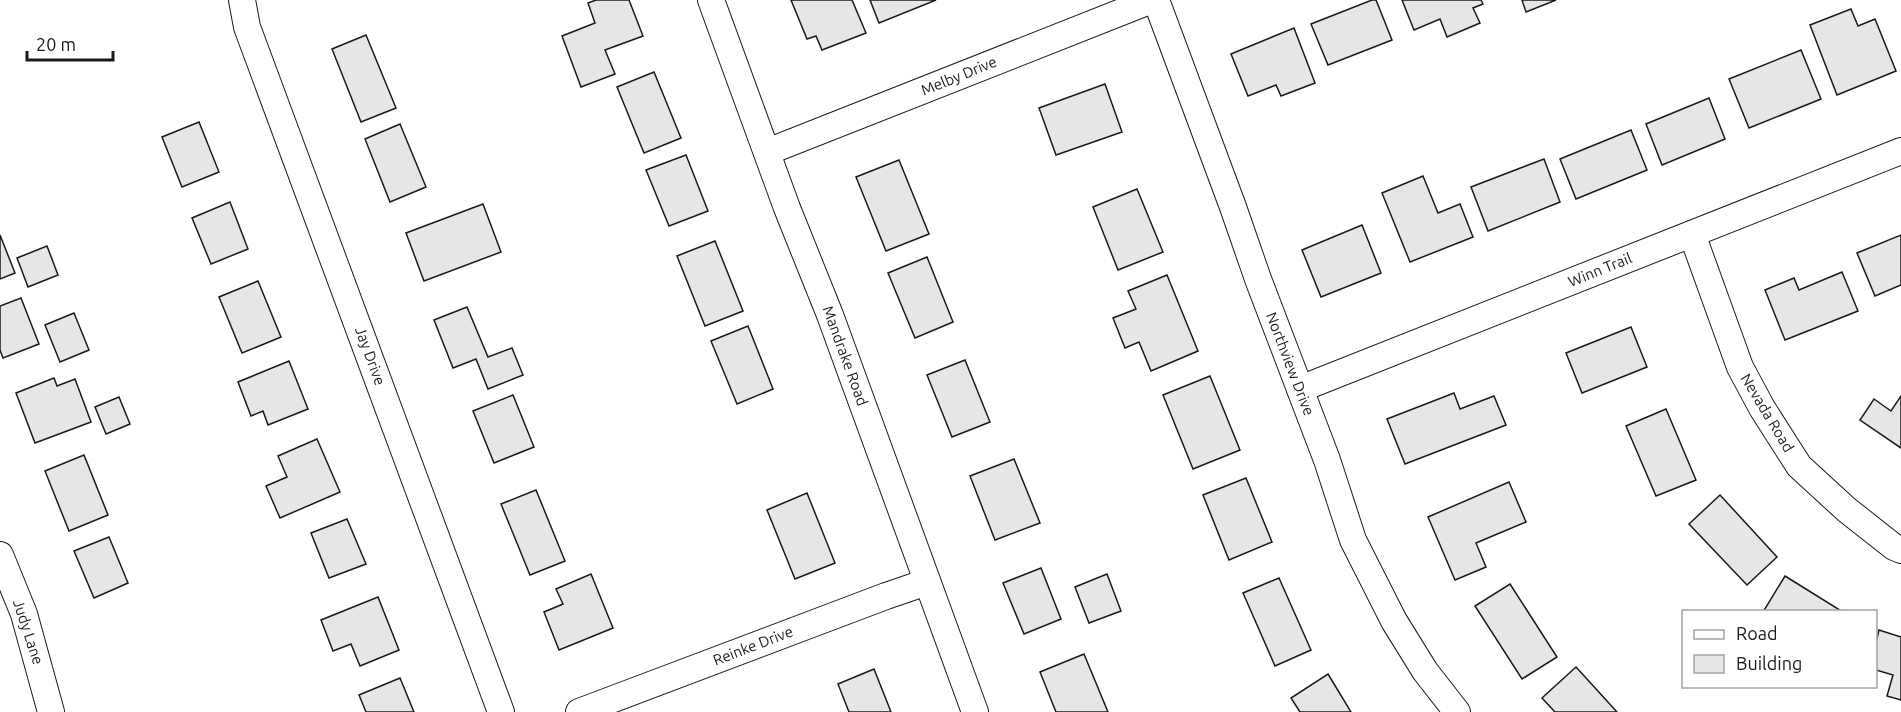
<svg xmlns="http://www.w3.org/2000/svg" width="1901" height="712" viewBox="0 0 1901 712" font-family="Ubuntu,sans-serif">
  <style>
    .building { fill: #e6e6e6; stroke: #1a1a1a; stroke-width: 1.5 }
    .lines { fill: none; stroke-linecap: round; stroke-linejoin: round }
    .minor-casing { stroke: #1a1a1a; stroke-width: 28 }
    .minor { stroke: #fff; stroke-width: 26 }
    .labels { text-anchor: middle; stroke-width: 4.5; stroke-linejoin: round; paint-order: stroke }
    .street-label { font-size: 15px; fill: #1a1a1a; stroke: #fff }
  </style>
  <rect width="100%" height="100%" fill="#fff"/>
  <g class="building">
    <polygon points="596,0 629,0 643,36 605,50 615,74 581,87 562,36 595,23 588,3"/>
    <polygon points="791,0 852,0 866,33 822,50 816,36 807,39"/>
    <polygon points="870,0 936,0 879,23"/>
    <polygon points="1372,0 1376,0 1392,40 1328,65 1311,24"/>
    <polygon points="1402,0 1481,0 1483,4 1473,8 1480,23 1447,37 1440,19 1414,30"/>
    <polygon points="1522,0 1556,0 1526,12"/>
    <polygon points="1851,9 1858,26 1875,19 1896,71 1837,95 1810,25"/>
    <polygon points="1294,28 1315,83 1281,96 1276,85 1248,96 1231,54"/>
    <polygon points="366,35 396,108 361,122 332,49"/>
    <polygon points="1801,50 1821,99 1749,128 1729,79"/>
    <polygon points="654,72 681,138 644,153 617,87"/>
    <polygon points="1105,84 1122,132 1056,155 1039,108"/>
    <polygon points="1709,98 1725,139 1662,165 1646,124"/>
    <polygon points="199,122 219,172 182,187 162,137"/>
    <polygon points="400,124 426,187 390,202 365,139"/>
    <polygon points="1631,130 1647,170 1576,199 1560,159"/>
    <polygon points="686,155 708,211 669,226 646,170"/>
    <polygon points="1544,159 1560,202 1488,231 1471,187"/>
    <polygon points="899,160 929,234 886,251 856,177"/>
    <polygon points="1423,176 1438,213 1460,204 1473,237 1410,262 1382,193"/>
    <polygon points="1137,189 1163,252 1118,270 1093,207"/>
    <polygon points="230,202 248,249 211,264 192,218"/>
    <polygon points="483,204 501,252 424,281 406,233"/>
    <polygon points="1362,225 1381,273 1321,297 1302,250"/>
    <polygon points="0,235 15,273 0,279"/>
    <polygon points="1901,235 1901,285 1875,296 1857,253"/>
    <polygon points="715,241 743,311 705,326 677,256"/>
    <polygon points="47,246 58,275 28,287 17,258"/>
    <polygon points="927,257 953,322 915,338 888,273"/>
    <polygon points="1842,272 1858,311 1785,340 1765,290 1794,278 1799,290"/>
    <polygon points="1167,275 1198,351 1151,371 1139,342 1125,348 1113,318 1136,309 1128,291"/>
    <polygon points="258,281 281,337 242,353 219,297"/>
    <polygon points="21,298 39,344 3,358 0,350 0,306"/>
    <polygon points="467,307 488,357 512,348 523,375 488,389 476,359 453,368 434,320"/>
    <polygon points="74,313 89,350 60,362 45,325"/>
    <polygon points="748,326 773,389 737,404 711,341"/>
    <polygon points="1631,327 1647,367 1582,393 1566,353"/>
    <polygon points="965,360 990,422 952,437 927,375"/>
    <polygon points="289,361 308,409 268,425 263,411 251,416 238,382"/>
    <polygon points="1210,376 1240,450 1193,469 1163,395"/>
    <polygon points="54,378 57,386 75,379 91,422 35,443 16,393"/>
    <polygon points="1454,393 1460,409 1494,396 1506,425 1405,464 1387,419"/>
    <polygon points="513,395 534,447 494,463 473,411"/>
    <polygon points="1901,396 1901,448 1860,420 1874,399 1891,411"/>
    <polygon points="119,397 130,424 106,434 95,407"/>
    <polygon points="1666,409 1696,480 1656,496 1626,426"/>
    <polygon points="317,439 340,492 280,518 266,486 287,477 278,456"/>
    <polygon points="84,455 108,515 69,531 45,471"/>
    <polygon points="1014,459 1040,523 995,540 970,476"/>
    <polygon points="1246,478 1272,542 1229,560 1203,495"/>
    <polygon points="1509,482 1526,522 1476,543 1486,567 1455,580 1428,517"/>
    <polygon points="536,490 565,561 530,575 501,504"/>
    <polygon points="807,493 835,563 795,579 767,510"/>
    <polygon points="1720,495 1777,557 1747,585 1689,524"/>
    <polygon points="347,519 366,564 329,578 311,533"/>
    <polygon points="109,537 128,583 94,598 74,551"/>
    <polygon points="1041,568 1061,619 1024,634 1003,583"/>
    <polygon points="591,574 613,628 559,650 544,612 563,604 556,589"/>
    <polygon points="1107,574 1121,611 1089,623 1075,587"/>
    <polygon points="1785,576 1843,612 1763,612"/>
    <polygon points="1279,578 1311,650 1275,666 1243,593"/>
    <polygon points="1510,584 1557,657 1522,679 1475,606"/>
    <polygon points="378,597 399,650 360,666 351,644 333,651 321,620"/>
    <polygon points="1879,630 1901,637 1901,700 1887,696 1893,675 1876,670 1876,642"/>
    <polygon points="1084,654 1108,712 1056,712 1040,672"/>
    <polygon points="1576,667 1617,712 1555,712 1542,698"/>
    <polygon points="874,669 891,712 849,712 838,684"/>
    <polygon points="1328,674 1351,712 1300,712 1291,698"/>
    <polygon points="400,678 414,712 366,712 359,695"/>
  </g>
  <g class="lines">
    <defs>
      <g id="minor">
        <polyline points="242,0 247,27 501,712"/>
        <polyline points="711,0 787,208 830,315 975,712"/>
        <polyline points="1156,0 1233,207 1258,279 1327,460 1353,540 1394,621 1425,671 1457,712"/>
        <polyline points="767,152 1152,0"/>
        <polyline points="1692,234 1740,367 1762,408 1799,466 1847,510 1894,547 1901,550"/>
        <polyline points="1300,389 1901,151"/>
        <polyline points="0,555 24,614 51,712"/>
        <polyline points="579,712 886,596 927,582"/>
      </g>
    </defs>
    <use href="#minor" class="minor-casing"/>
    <use href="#minor" class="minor"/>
  </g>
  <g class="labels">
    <g class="street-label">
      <text transform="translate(959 76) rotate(-22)" y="5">Melby Drive</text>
      <text transform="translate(1600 270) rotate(-22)" y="5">Winn Trail</text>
      <text transform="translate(370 356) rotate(70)" y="5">Jay Drive</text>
      <text transform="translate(845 356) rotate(70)" y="5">Mandrake Road</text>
      <text transform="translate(1290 364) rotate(69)" y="5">Northview Drive</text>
      <text transform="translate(1767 413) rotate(59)" y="5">Nevada Road</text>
      <text transform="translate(28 632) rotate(72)" y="5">Judy Lane</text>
      <text transform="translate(753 646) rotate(-21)" y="5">Reinke Drive</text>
    </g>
  </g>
  <rect x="1682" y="610" width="195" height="78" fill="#ffffff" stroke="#a3a3a3" stroke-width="1.5"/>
  <rect x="1694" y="630" width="30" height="9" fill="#ffffff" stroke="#a3a3a3" stroke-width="1.5"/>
  <text x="1736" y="640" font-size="18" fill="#1a1a1a">Road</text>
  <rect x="1694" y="655" width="30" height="18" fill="#e6e6e6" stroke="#a3a3a3" stroke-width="1.5"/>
  <text x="1736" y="670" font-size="18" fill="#1a1a1a">Building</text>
  <path d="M27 51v9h86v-9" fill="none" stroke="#1a1a1a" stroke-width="3"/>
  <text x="36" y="51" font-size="18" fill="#1a1a1a" stroke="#ffffff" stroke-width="4.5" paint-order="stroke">20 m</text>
</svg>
